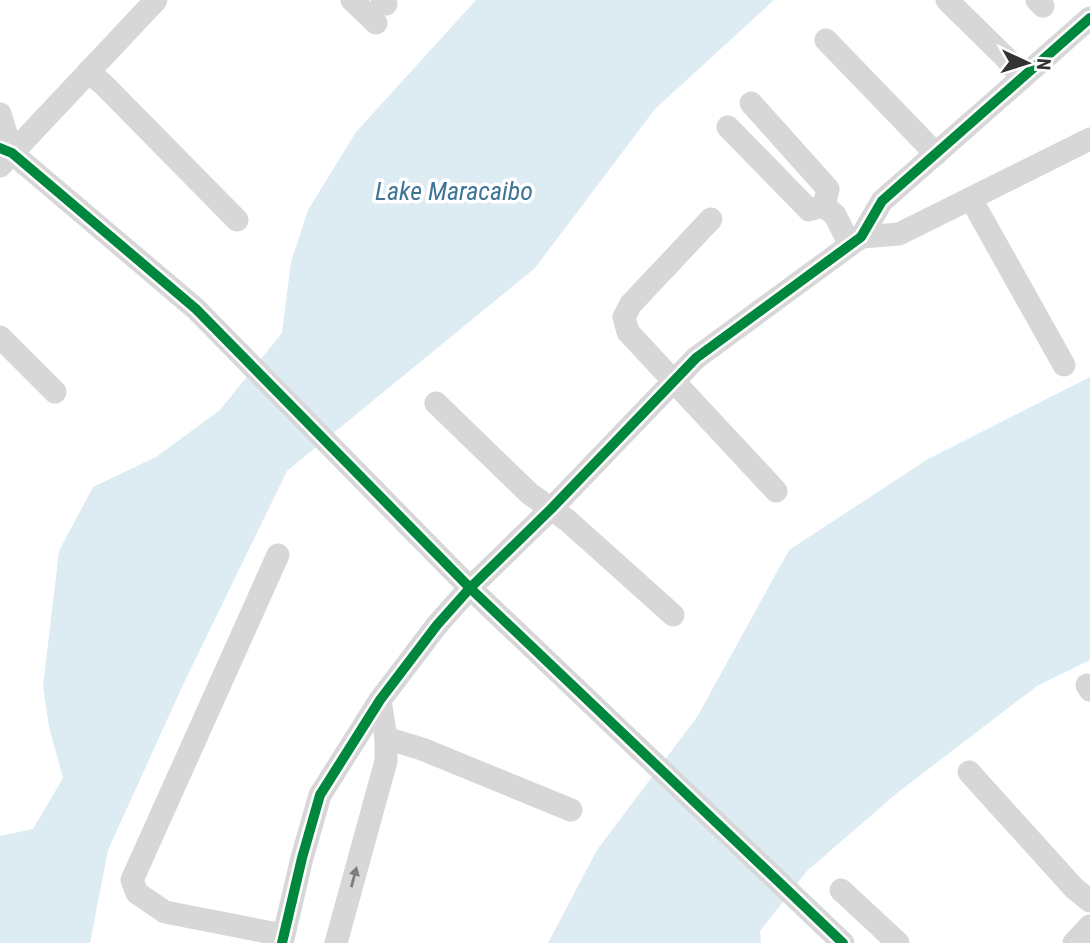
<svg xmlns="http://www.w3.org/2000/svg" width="1090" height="943" viewBox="0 0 1090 943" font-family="'Roboto Condensed',sans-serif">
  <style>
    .water { fill: #ddebf3 }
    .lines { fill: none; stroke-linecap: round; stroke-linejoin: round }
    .street { stroke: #d7d7d7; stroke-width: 23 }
    .cycleway-casing { stroke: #fff; stroke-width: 15 }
    .cycleway { stroke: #00873e; stroke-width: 10 }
    .oneway { fill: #7d7d7d }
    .labels { text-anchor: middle; stroke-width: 7; stroke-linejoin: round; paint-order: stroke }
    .water-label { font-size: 26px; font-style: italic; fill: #3f7597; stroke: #fff }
  </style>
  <rect width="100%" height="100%" fill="#fff"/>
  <g class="water">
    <polygon points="476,0 774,0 655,109 535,268 287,471 182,687 108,850 90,943 0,943 0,836 33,829 63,778 49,727 43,686 59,551 93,487 156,457 220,410 282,333 291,262 308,210 356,132"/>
    <polygon points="1090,377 1090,660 1037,686 897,793 807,871 760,931 761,943 548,943 597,850 697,717 789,550 928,459"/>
  </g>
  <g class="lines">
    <g class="street">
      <polyline points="352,0 376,23"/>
      <polyline points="382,0 386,4"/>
      <polyline points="947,0 1006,58 1022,78"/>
      <polyline points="1037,0 1043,6"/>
      <polyline points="826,40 936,154"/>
      <polyline points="88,72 103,84 237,220"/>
      <polyline points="0,114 12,153"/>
      <polyline points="728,127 809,210 824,206 828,189 751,103"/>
      <polyline points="0,148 12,153 196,309 470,588 843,943"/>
      <polyline points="0,166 156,0"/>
      <polyline points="971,199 1064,365"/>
      <polyline points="824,206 835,215 850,245"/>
      <polyline points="711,219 631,304 624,317 628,332 776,491"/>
      <polyline points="861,237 899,234 1090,139"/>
      <polyline points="0,337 55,392"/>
      <polyline points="436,403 530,494 567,520 673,615"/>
      <polyline points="278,555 132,880 137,893 165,912 283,935"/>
      <polyline points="1087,685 1090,690"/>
      <polyline points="386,738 422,749 571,810"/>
      <polyline points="969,772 1074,888 1090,901"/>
      <polyline points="841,890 898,943"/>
      <polyline points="282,943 302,858 320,795 380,700 437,625 470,588 551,509 696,358 861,237 882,201 1090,18"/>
      <polyline points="336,943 386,761 386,738 380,700"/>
      <polyline points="1074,943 1090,926"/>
    </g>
    <defs>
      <g id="cycleway">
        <polyline points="0,148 12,153 196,309 470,588 843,943"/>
        <polyline points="282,943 302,858 320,795 380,700 437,625 470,588 551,509 696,358 861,237 882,201 1090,18"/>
      </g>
    </defs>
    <use href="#cycleway" class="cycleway-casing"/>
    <use href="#cycleway" class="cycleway"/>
  </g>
  <defs><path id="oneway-solid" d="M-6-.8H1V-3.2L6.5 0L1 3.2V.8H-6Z" transform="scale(1.75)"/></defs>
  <use class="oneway" href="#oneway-solid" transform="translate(354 877) rotate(-75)"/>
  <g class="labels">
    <g class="water-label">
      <text x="454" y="200">Lake Maracaibo</text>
    </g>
  </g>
  <g transform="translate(1027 63) rotate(94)" stroke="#ffffff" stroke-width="5" paint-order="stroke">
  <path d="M0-5L12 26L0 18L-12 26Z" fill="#333333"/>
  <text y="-10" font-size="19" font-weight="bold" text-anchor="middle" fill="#333333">N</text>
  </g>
</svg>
